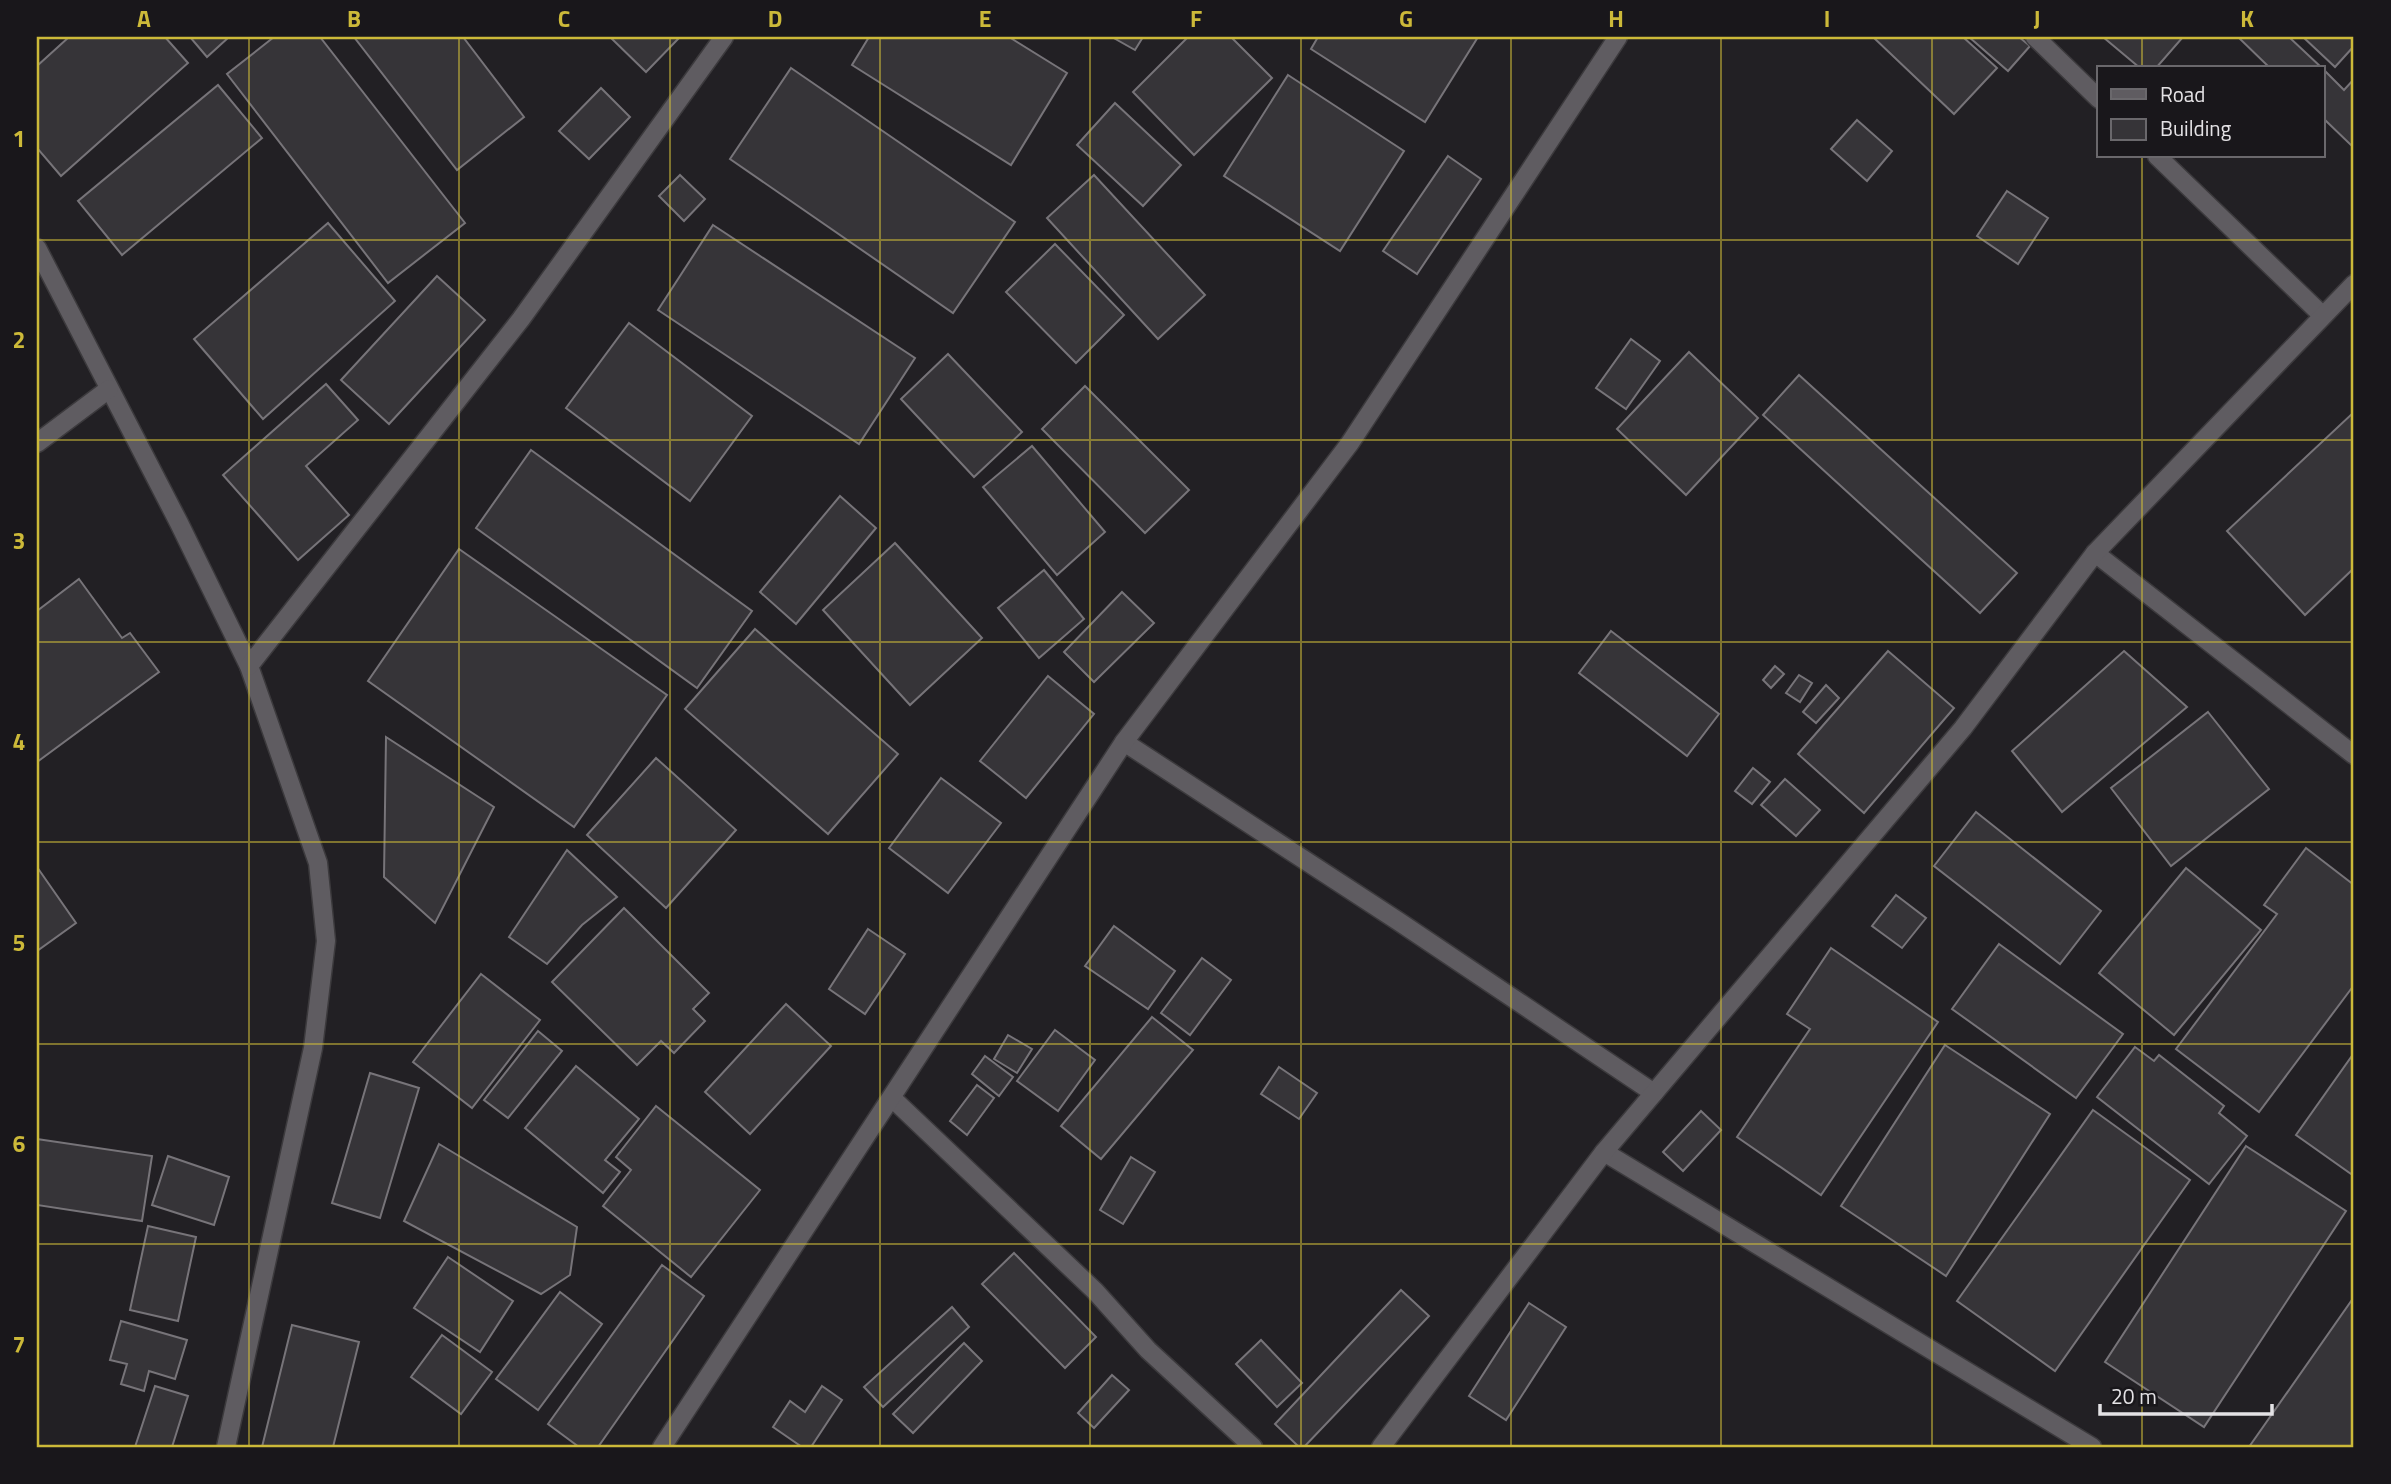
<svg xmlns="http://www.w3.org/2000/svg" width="2391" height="1484" viewBox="0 0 2391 1484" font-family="'Titillium Web',sans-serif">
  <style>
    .building { fill: #363438; stroke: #777479; stroke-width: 2 }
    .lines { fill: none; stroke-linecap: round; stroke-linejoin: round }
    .street-casing { stroke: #3c3a3d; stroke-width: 21 }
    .street { stroke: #5f5c61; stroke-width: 18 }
    .grid { fill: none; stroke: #ccb939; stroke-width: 2; stroke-opacity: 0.55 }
    .neatline { fill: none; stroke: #ccb939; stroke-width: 2.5 }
    .grid-label { font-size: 23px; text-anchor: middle; font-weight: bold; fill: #ccb939 }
  </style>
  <rect width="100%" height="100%" fill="#222024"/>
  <g class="building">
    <polygon points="69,37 165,37 188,63 61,176 37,148 37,66"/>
    <polygon points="190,37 229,37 207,57"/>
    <polygon points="274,37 320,37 465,223 388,283 227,74"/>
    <polygon points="354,37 463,37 524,117 457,170"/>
    <polygon points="610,37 680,37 646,72"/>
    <polygon points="869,37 1009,37 1067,73 1011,165 852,65"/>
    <polygon points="1112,37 1143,37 1135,50"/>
    <polygon points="1188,37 1231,37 1272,78 1194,155 1133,92"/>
    <polygon points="1318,37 1478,37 1425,122 1311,49"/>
    <polygon points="1873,37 1963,37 1997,68 1954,114"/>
    <polygon points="1969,37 2019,37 2030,46 2008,71"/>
    <polygon points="2103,37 2183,37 2156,68 2140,68"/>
    <polygon points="2238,37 2289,37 2322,68 2270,68"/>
    <polygon points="2303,37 2352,37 2354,39 2354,46 2335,67"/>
    <polygon points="791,68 1015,222 953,313 730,159"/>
    <polygon points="2323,69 2344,90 2354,79 2354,148 2323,118"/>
    <polygon points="1288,75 1404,151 1340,251 1224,176"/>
    <polygon points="218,85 262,138 122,255 78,201"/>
    <polygon points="601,88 630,117 589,159 559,131"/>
    <polygon points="1115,103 1181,165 1143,206 1077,145"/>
    <polygon points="1857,120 1892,151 1867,181 1831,149"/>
    <polygon points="1448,156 1481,179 1417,274 1383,251"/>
    <polygon points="680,175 705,199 684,221 659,196"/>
    <polygon points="1094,175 1205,295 1158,339 1047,218"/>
    <polygon points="2007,191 2048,218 2018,264 1977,236"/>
    <polygon points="328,223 395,301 263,419 194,339"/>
    <polygon points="713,225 915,358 859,444 658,310"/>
    <polygon points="1055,244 1124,315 1076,363 1006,292"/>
    <polygon points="437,276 485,320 389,424 341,380"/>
    <polygon points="629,323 752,416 690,501 566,408"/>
    <polygon points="1631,339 1660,361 1626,409 1596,388"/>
    <polygon points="1689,352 1758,418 1686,495 1617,429"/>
    <polygon points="948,354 1022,432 974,477 901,399"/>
    <polygon points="1799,375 2017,573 1980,613 1763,415"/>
    <polygon points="326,384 358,420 306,466 349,515 298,560 223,475"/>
    <polygon points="1085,386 1189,490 1145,533 1042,429"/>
    <polygon points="2354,412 2354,568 2305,615 2227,531"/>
    <polygon points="1032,446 1105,532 1057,575 983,487"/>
    <polygon points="531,450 752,611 697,688 476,528"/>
    <polygon points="840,496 876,528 796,624 760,592"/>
    <polygon points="895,543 982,638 910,705 823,610"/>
    <polygon points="459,549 667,695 574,827 368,681"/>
    <polygon points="1044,570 1084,619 1039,658 998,608"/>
    <polygon points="79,579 122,638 130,633 159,672 37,762 37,611"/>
    <polygon points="1122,592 1154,623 1094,682 1064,652"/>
    <polygon points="755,629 898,754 828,834 685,709"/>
    <polygon points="1611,631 1719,714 1687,756 1579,673"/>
    <polygon points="1888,651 1954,708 1864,813 1798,754"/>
    <polygon points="2124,651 2187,707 2062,812 2012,751"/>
    <polygon points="1775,666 1784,674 1771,688 1763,680"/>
    <polygon points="1799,675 1812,683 1800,702 1786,693"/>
    <polygon points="1048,676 1094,714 1026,798 980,761"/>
    <polygon points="1826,685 1839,698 1816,723 1803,712"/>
    <polygon points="2208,712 2269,789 2171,866 2111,788"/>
    <polygon points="386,737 494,807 435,923 384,877"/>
    <polygon points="656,758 736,830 666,908 587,835"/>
    <polygon points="1753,768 1770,782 1752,804 1735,791"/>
    <polygon points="941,778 1001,823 948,893 889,848"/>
    <polygon points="1785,779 1820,810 1796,836 1761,805"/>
    <polygon points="1976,812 2101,911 2060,964 1934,866"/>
    <polygon points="2306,848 2354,885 2354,985 2259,1112 2176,1049 2277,914 2264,905"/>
    <polygon points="567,850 617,897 582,925 547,964 509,937"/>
    <polygon points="37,867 76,923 37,951"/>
    <polygon points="2186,868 2261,930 2174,1035 2099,973"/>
    <polygon points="1896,895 1926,918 1902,948 1872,926"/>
    <polygon points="624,908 709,993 693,1009 705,1021 674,1053 661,1041 637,1065 552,982"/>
    <polygon points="1114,926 1175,971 1148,1009 1085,966"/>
    <polygon points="868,929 905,954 865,1014 829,989"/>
    <polygon points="1999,944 2123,1034 2076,1098 1952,1009"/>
    <polygon points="1831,948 1938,1022 1821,1195 1737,1137 1810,1029 1787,1014"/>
    <polygon points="1202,958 1231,980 1190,1035 1161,1013"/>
    <polygon points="481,974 540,1020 472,1108 413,1062"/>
    <polygon points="786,1004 831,1046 750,1134 705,1092"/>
    <polygon points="1152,1017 1193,1050 1101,1159 1061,1126"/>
    <polygon points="1055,1030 1095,1060 1058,1111 1017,1081"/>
    <polygon points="538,1031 562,1051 508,1118 484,1100"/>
    <polygon points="1008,1035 1032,1049 1017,1073 994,1059"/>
    <polygon points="1945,1045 2050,1114 1946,1276 1841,1206"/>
    <polygon points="2135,1047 2154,1061 2159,1055 2224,1106 2219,1113 2247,1136 2209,1184 2097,1097"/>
    <polygon points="2354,1053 2354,1176 2296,1135"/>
    <polygon points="985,1056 1013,1077 999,1096 972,1074"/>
    <polygon points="576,1066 639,1119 605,1160 620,1172 603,1193 525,1128"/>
    <polygon points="1279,1067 1317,1093 1299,1119 1261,1094"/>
    <polygon points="370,1073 419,1088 380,1218 332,1203"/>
    <polygon points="977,1085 994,1098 967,1135 950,1121"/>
    <polygon points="656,1106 760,1190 691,1277 603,1206 631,1170 616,1157"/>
    <polygon points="2093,1110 2190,1180 2055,1371 1957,1301"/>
    <polygon points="1701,1111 1721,1130 1683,1171 1663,1152"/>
    <polygon points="37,1139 152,1156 142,1221 37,1205"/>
    <polygon points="439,1144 577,1227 570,1275 541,1294 404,1221"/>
    <polygon points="2246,1146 2346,1211 2204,1427 2105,1362"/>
    <polygon points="168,1156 229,1177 214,1225 152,1205"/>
    <polygon points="1131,1157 1155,1172 1123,1224 1100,1210"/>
    <polygon points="148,1226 196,1237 178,1321 130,1310"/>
    <polygon points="1014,1253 1096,1337 1065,1368 982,1284"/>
    <polygon points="448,1257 513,1301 480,1352 414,1308"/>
    <polygon points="662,1265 704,1296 598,1447 579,1447 548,1424"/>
    <polygon points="1401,1290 1429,1316 1304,1447 1299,1447 1275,1424"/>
    <polygon points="560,1292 602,1324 538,1410 496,1379"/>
    <polygon points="2354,1297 2354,1447 2249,1447"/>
    <polygon points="1529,1303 1566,1327 1506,1420 1469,1396"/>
    <polygon points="952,1307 969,1327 883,1407 864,1387"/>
    <polygon points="121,1321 187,1340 175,1379 149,1371 144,1391 121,1384 127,1364 110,1360"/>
    <polygon points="292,1325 359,1342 333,1447 262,1447"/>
    <polygon points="442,1335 492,1372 461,1414 411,1377"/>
    <polygon points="1261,1340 1302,1383 1277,1407 1236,1364"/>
    <polygon points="964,1343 982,1361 913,1433 893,1414"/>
    <polygon points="1112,1375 1129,1390 1094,1428 1078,1413"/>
    <polygon points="155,1386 188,1396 172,1447 135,1447"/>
    <polygon points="822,1386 842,1400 811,1447 802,1447 773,1427 790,1401 805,1412"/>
  </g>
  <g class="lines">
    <defs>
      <g id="street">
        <polyline points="2035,37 2099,99"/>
        <polyline points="2157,156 2322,315"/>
        <polyline points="37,248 179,523 249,666 318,863 326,941 313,1048 226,1447"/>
        <polyline points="37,443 109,389"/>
        <polyline points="2095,553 2354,755"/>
        <polyline points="249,666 521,319 724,37"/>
        <polyline points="1124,742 1398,921 1654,1093"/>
        <polyline points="892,1098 1095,1291 1148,1350 1253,1447"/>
        <polyline points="1604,1152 2092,1447"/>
        <polyline points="662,1447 1124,742 1350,443 1618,37"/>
        <polyline points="1381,1447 1604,1152 1963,728 2095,553 2354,284"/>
      </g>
    </defs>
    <use href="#street" class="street-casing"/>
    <use href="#street" class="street"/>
  </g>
  <path class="grid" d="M249 37V1447M459 37V1447M670 37V1447M880 37V1447M1090 37V1447M1301 37V1447M1511 37V1447M1721 37V1447M1932 37V1447M2142 37V68M2142 156V1447M37 240H2354M37 440H2354M37 642H2354M37 842H2354M37 1044H2354M37 1244H2354"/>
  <rect width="2391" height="1484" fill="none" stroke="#19171b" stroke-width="77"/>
  <rect x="2097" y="66" width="228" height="91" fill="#19171b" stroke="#6a686c" stroke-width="2"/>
  <rect x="2111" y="89" width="35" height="10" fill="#5f5c61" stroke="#6a686c" stroke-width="2"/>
  <text x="2160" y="102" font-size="21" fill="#e4e2e5">Road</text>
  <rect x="2111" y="119" width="35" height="21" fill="#363438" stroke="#6a686c" stroke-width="2"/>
  <text x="2160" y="136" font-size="21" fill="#e4e2e5">Building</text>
  <path d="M2100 1404v10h172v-10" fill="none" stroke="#e4e2e5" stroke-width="3.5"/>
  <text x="2111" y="1404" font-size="21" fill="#e4e2e5" stroke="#19171b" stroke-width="5" paint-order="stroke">20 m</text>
  <rect x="38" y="38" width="2314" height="1408" class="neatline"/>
  <g class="grid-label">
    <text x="144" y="27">A</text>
    <text x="354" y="27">B</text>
    <text x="564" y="27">C</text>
    <text x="775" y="27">D</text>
    <text x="985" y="27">E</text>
    <text x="1196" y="27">F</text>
    <text x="1406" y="27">G</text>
    <text x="1616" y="27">H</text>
    <text x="1827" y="27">I</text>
    <text x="2037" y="27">J</text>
    <text x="2247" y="27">K</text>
    <text x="19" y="147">1</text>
    <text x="19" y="348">2</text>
    <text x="19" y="549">3</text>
    <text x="19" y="750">4</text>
    <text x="19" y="951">5</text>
    <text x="19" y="1152">6</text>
    <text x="19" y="1353">7</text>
  </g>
</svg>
